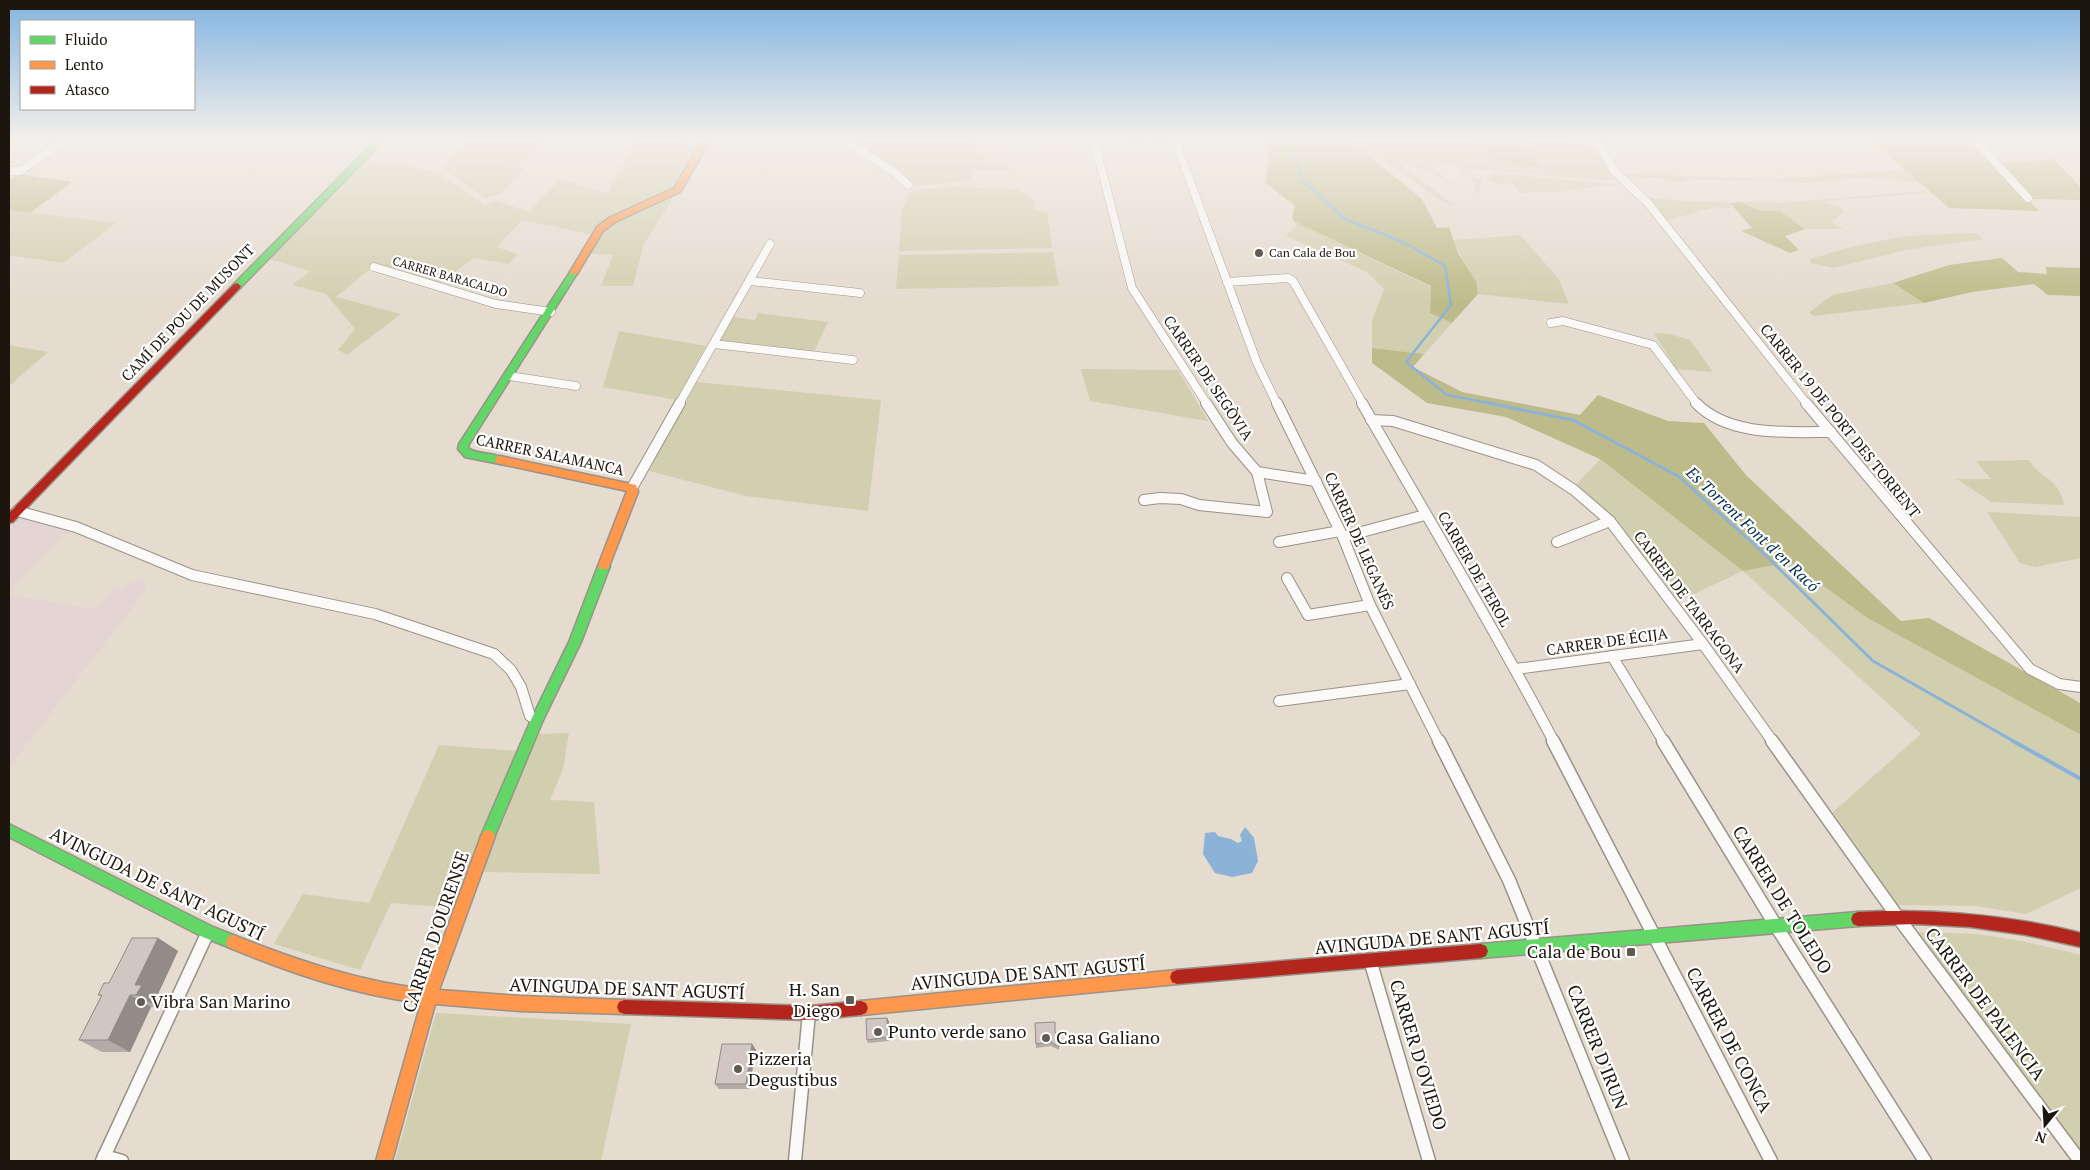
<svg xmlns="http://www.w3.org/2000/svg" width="2090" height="1170" viewBox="0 0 2090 1170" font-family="'PT Serif',serif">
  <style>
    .commercial { fill: #e5d4d4 }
    .green { fill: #d2cfb0 }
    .forest { fill: #bebb8a }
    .water { fill: #8cb3d7 }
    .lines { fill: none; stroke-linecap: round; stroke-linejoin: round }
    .stream-far2 { stroke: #8cb3d7; stroke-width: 2.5 }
    .stream-far1 { stroke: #8cb3d7; stroke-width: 3 }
    .stream { stroke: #8cb3d7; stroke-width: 4 }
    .street-far2-casing { stroke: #999289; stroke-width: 9 }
    .street-far1-casing { stroke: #999289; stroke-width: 12 }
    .street-casing { stroke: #999289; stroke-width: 15 }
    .fast-casing { stroke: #999289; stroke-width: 3 }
    .slow-casing { stroke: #999289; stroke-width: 3 }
    .jam-casing { stroke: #999289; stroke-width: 3 }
    .street-far2 { stroke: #fbfaf8; stroke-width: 8 }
    .street-far1 { stroke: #fbfaf8; stroke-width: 10 }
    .street { stroke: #fbfaf8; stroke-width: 12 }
    .fast { fill: #63d668; fill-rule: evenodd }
    .slow { fill: #ff974d; fill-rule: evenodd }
    .jam { fill: #b3261e; fill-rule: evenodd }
    .wall { fill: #b4aaa6 }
    .shaded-wall { fill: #928b87 }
    .building { fill: #d1c6c1; stroke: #928b87 }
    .poi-dot { fill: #635b52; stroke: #fff; stroke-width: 2 }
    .labels { text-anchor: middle; stroke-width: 4.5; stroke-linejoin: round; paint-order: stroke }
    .far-poi-label { font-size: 12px; fill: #1d160e; stroke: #fff; text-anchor: start }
    .far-street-label { font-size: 12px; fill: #1d160e; stroke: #fff }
    .street-label { font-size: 15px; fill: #1d160e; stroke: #fff }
    .water-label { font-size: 16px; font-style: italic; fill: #002d50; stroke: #fff }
    .near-street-label { font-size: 18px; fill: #1d160e; stroke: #fff }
    .near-poi-label { font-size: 18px; fill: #1d160e; stroke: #fff; text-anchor: start }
  </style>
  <rect width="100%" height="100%" fill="#e5dbcf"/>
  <g class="commercial">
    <polygon points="17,517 68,531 9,589 9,525"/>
    <polygon points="143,577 146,590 9,767 9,595 95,609 113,589 122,589"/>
  </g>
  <g class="green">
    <polygon points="467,138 549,138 518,166 525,169 500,194 485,198 443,169"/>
    <polygon points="636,138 666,138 700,145 671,188 601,222 590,234 522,220 497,247 518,254 509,264 474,258 438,285 374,266 336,297 401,314 347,355 338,350 355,329 326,294 292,285 310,271 268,259 368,159 415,167 441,174 485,205 496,201 529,212 560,179 608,194"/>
    <polygon points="844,138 965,138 981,147 979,153 992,165 1005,165 1010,170 975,170 970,180 919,186 910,184"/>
    <polygon points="1359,138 1471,138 1494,160 1541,168 1528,138 1547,138 1594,147 1615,179 1607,180 1563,177 1471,169 1473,177 1483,178 1478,196 1472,179 1453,164 1431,166 1452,184 1435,176 1430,170 1414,168 1406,164 1402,165 1456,207 1437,198 1377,155 1370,157 1357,147"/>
    <polygon points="1905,170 1919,182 1860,178 1807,183 1689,179 1681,183 1657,178 1626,177 1622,174 1776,179"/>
    <polygon points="1494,173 1620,185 1599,186 1564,191 1519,193 1512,183 1500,184 1488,180"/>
    <polygon points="949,187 1018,189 1034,201 1035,210 1047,212 1052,248 899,251 902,210 910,193 924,189"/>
    <polygon points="1925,191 1926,193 1821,201 1842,208 1844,212 1831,222 1843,229 1805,229 1780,211 1762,211 1739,202 1780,203"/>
    <path d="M1643 196C1670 202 1701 201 1730 203L1731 208 1714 207 1665 221Z"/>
    <polygon points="673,197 644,244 633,286 601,286 613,255 588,253 605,228 636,211"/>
    <polygon points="9,210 116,223 63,263 9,255"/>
    <polygon points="1295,222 1431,287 1430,313 1452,323 1424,354 1372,348 1372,321 1384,289 1367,272 1286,236 1296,226"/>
    <polygon points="1976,233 1983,239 1906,250 1834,268 1810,263 1810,259 1851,247 1904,236"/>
    <path d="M1520 235 1559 279 1569 304 1478 294C1475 274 1460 259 1454 240Z"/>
    <polygon points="1053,252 1059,286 896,289 899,255"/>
    <polygon points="1893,283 1924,303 1814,316 1809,313 1832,295"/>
    <polygon points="758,313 828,322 813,354 719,342 733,317 755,320"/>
    <polygon points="619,331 706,346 677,400 603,387"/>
    <polygon points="1654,333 1669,334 1690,340 1713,372 1676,369"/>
    <polygon points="9,345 48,352 9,386"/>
    <polygon points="1081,369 1178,370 1208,421 1090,401"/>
    <polygon points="696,382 881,400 868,511 746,496 649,471"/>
    <polygon points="1600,459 1743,571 1790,562 1869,619 2081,735 2081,888 2026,914 1977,906 1898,905 1833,812 1921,734 1743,571 1679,601 1614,519 1576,485"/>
    <path d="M2029 460C2041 481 2058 475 2064 505L1991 502 1957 479H1991L1976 461Z"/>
    <polygon points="1987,512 2081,517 2081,558 2035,567 2020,563"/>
    <polygon points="569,733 563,769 550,800 594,802 600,874 484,872 495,833 538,734"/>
    <polygon points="439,745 517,751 456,908 391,903 360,970 274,944 303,894 369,903"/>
    <polygon points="1918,932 1977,934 2027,942 2081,955 2081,1151"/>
    <polygon points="436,1013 631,1024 601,1161 395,1161"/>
  </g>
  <g class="forest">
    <polygon points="1270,138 1359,138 1358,147 1422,199 1437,228 1449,227 1458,253 1476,281 1478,294 1452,323 1430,313 1431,286 1295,222 1292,218 1295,206 1266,183"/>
    <polygon points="1471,138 1528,138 1541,168 1494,160"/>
    <polygon points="1868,138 1969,138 1992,164 2054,159 2081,188 2081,200 2028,199 2039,211 1949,208"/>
    <polygon points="19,174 72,182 30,213 9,210 9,180"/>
    <polygon points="1739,202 1762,211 1780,211 1805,229 1785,236 1799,250 1790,253 1741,231 1752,228 1730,203"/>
    <polygon points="2002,258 2018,272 2047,274 2046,267 2081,268 2081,296 2048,295 2034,284 1972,292 1924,303 1893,283 1949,265"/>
    <polygon points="1372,348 1424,354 1413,367 1462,392 1580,415 1598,395 1668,421 1704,423 1746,475 1901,621 1929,618 2075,700 2081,704 2081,735 1869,619 1790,562 1743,571 1600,459 1506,417 1427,403 1372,363"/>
  </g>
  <polygon class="water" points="1245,827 1254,838 1258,861 1252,873 1232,877 1215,873 1203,854 1205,833 1215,832 1218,836 1231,839 1238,843 1242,841 1240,835"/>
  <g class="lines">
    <polyline class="stream-far2" points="1298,138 1291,145 1301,179 1345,219 1403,242 1445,266 1451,305 1406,362 1447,395 1494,404"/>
    <polyline class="stream-far1" points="1488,403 1573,420 1678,476 1756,546 1873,661 2015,742"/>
    <polyline class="stream" points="2013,741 2081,779"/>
    <defs>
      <g id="street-far2">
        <polyline points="840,138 894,172 908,185"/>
        <polyline points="986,138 989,141 1155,138"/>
        <polyline points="1170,138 1175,140 1257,363 1277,404"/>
        <polyline points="1594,138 1615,172 1648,203 1807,404"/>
        <polyline points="1973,138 2028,198"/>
        <polyline points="1094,140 1132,288 1207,404"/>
        <polyline points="9,171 20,171 69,138"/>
        <polyline points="374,267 496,304 551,312"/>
        <polyline points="750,281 860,293"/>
        <polyline points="1227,282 1288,278 1293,281 1363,404"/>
        <polyline points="1551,323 1563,321 1653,345 1697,404"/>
        <polyline points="714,344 853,360"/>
        <polyline points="509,376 576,386"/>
        <polyline points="679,404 770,244"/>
      </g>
      <g id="street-far1">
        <polyline points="1277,403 1343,537 1370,605 1439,742"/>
        <path d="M1362 403C1426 516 1494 627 1554 742"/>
        <path d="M1696 403C1729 437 1788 432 1831 432"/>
        <polyline points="1806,403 2030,669 2059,684 2081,687"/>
        <polyline points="1371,420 1393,421 1536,465 1574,490 1610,521 1703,644 1773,742"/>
        <polyline points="1257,472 1316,481"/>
        <polyline points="632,488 680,403"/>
        <polyline points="1144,500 1160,498 1181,499 1199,505 1267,512 1257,472 1232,443 1206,403"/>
        <polyline points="17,511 76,527 192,575 375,614 494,654 511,670 521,687 530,716 537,720"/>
        <polyline points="1343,537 1425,515"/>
        <polyline points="1279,542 1340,531"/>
        <polyline points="1557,542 1610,521"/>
        <polyline points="1287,578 1308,615 1370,605"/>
        <polyline points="1612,656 1664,742"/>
        <polyline points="1516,669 1703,644"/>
        <polyline points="1279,701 1410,684"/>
      </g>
      <g id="street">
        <polyline points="1439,741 1509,880 1623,1161"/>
        <polyline points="1553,741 1771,1161"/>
        <polyline points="1663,741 1776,926 1925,1161"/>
        <polyline points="1772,741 1897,916 2080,1161"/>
        <polyline points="1370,960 1429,1161"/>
        <polyline points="104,1156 122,1161"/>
        <polyline points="102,1161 208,932"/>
        <polyline points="795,1161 809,1013"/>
      </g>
      <g id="fast">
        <polygon points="378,138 386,138 240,288 234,288 234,284"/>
        <path d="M574 269 578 272 469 444 468 448C478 456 496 451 505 460L500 464 465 457 458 449 459 444 570 272Z"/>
        <polygon points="604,562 610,566 581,642 543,720 493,840 488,842 483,840 481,836 531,720 569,642 598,566"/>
        <polygon points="9,824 213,927 238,937 240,942 238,947 233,949 203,937 9,837"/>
        <polygon points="1858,912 1863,914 1865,919 1863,924 1858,926 1481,958 1476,956 1474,951 1476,946 1481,944"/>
      </g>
      <g id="slow">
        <polygon points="704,138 712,138 680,192 615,222 603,231 577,274 571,274 570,272 597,227 609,218 674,188"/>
        <polygon points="500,456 636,485 638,492 608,569 600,569 598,566 627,491 496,463 495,460 496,457"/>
        <path d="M488 830 493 832 495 836 439 990 520 996 624 1000 629 1002 631 1007 629 1012 624 1014 520 1011 435 1004 392 1161H376L421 1003C354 995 290 973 228 947L226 942 228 937 233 935C296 960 358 981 425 989L481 836 483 832Z"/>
        <polygon points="1177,970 1182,972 1184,977 1182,982 1177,984 861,1015 856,1013 854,1008 856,1003 861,1001"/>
      </g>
      <g id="jam">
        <polygon points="237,283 241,286 240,288 13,522 9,523 9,513 234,284"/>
        <path d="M1886 911C1953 910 2017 917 2081 933V947L2026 935 1970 927 1915 924 1858 926 1853 924 1851 919 1853 914 1858 912Z"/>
        <polygon points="1481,944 1486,946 1488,951 1486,956 1481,958 1177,984 1172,982 1170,977 1172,972 1177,970"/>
        <polygon points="624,1000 809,1006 861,1001 866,1003 868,1008 866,1013 861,1015 809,1020 624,1014 619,1012 617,1007 619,1002"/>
      </g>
    </defs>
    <use href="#street-far2" class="street-far2-casing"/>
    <use href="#street-far1" class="street-far1-casing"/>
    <use href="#street" class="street-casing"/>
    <use href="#fast" class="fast-casing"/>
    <use href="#slow" class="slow-casing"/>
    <use href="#jam" class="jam-casing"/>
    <use href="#street-far2" class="street-far2"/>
    <use href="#street-far1" class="street-far1"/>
    <use href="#street" class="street"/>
    <use href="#fast" class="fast"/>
    <use href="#slow" class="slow"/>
    <use href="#jam" class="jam"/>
  </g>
  <g class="wall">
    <polygon points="158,938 178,951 158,994 162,997 158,1007 151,1007 130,1052 102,1052 79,1040 101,996 98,995 109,983"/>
    <polygon points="887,1018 889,1022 889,1041 868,1043 867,1040"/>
    <polygon points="1035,1023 1055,1032 1059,1038 1059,1050 1051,1046 1036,1048"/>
    <polygon points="752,1044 756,1050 749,1089 719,1089 715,1084"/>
  </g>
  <g class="shaded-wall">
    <polygon points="158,938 178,951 158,994 162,997 158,1007 136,995 135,985"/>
    <polygon points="130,995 151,1007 130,1052 108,1040"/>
    <polygon points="887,1018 889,1022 889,1041 888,1037"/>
    <polygon points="752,1044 756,1050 749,1089 746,1084"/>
  </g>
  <g class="building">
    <polygon points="132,938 158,938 135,985 142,985 136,995 130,995 108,1040 79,1040 102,995 98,995 104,983 109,983"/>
    <polygon points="887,1018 888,1037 867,1040 866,1019"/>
    <polygon points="1055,1022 1055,1032 1059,1038 1059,1047 1051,1042 1036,1044 1035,1023"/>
    <polygon points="722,1044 752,1044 746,1084 715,1084"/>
  </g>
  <linearGradient id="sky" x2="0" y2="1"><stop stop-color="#83b4e1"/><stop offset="0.46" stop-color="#f3efe9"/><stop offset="1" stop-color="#f3efe9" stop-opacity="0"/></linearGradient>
  <rect width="2090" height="302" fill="url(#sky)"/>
  <g class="poi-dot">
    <circle cx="1259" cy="253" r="5"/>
    <rect x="1626" y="947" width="10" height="10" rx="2.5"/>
    <rect x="845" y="995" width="10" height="10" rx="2.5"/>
    <circle cx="141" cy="1002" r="5"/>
    <circle cx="878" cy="1032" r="5"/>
    <circle cx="1046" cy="1038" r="5"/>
    <circle cx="738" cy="1069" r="5"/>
  </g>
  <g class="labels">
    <g class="far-poi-label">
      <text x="1269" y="257">Can Cala de Bou</text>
    </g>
    <g class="far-street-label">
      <text transform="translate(450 277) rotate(16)" y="4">CARRER BARACALDO</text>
    </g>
    <g class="street-label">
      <text transform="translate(188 313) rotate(-46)" y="5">CAMÍ DE POU DE MUSONT</text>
      <text transform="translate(1208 378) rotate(56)" y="5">CARRER DE SEGÒVIA</text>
      <text transform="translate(1840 421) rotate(51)" y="5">CARRER 19 DE PORT DES TORRENT</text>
      <text transform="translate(550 455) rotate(12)" y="5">CARRER SALAMANCA</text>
      <text transform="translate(1359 541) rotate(66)" y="5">CARRER DE LEGANÉS</text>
      <text transform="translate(1474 569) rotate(60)" y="5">CARRER DE TEROL</text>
      <text transform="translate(1689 602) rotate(53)" y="5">CARRER DE TARRAGONA</text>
      <text transform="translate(1607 642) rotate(-8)" y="5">CARRER DE ÉCIJA</text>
    </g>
    <g class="water-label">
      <text transform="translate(1753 529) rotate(43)" y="6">Es Torrent Font d'en Racó</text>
    </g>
    <g class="near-street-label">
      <text transform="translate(157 884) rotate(26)" y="6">AVINGUDA DE SANT AGUSTÍ</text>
      <text transform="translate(1782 900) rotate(58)" y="6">CARRER DE TOLEDO</text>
      <text transform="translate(436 932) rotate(-71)" y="6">CARRER D'OURENSE</text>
      <text transform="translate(1432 938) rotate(-5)" y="6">AVINGUDA DE SANT AGUSTÍ</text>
      <text transform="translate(1028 974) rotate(-5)" y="6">AVINGUDA DE SANT AGUSTÍ</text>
      <text transform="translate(627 989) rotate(2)" y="6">AVINGUDA DE SANT AGUSTÍ</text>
      <text transform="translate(1985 1004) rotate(53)" y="6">CARRER DE PALENCIA</text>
      <text transform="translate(1729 1040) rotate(62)" y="6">CARRER DE CONCA</text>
      <text transform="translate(1597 1047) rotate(68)" y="6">CARRER D'IRUN</text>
      <text transform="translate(1418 1055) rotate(73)" y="6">CARRER D'OVIEDO</text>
    </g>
    <g class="near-poi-label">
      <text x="1621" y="958" text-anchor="end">Cala de Bou</text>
      <text x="840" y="996" text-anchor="end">H. San<tspan x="840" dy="21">Diego</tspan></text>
      <text x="151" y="1008">Vibra San Marino</text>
      <text x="888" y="1038">Punto verde sano</text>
      <text x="1056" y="1044">Casa Galiano</text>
      <text x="748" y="1065">Pizzeria<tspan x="748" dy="21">Degustibus</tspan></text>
    </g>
  </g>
  <rect width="2090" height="1170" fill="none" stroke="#1d160e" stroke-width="20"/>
  <rect x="20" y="20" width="175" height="90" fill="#ffffff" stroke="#a5a29f"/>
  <rect x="30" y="36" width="25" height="8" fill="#63d668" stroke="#a5a29f"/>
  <text x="65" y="45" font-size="15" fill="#1d160e">Fluido</text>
  <rect x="30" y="61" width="25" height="8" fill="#ff974d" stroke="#a5a29f"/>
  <text x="65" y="70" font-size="15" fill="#1d160e">Lento</text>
  <rect x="30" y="86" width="25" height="8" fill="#b3261e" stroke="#a5a29f"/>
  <text x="65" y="95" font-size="15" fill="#1d160e">Atasco</text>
  <g transform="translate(2045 1125) rotate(198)" stroke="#ffffff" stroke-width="4" paint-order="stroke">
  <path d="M0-4L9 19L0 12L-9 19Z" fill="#1d160e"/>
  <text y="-8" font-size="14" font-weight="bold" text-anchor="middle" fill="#1d160e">N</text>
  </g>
</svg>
